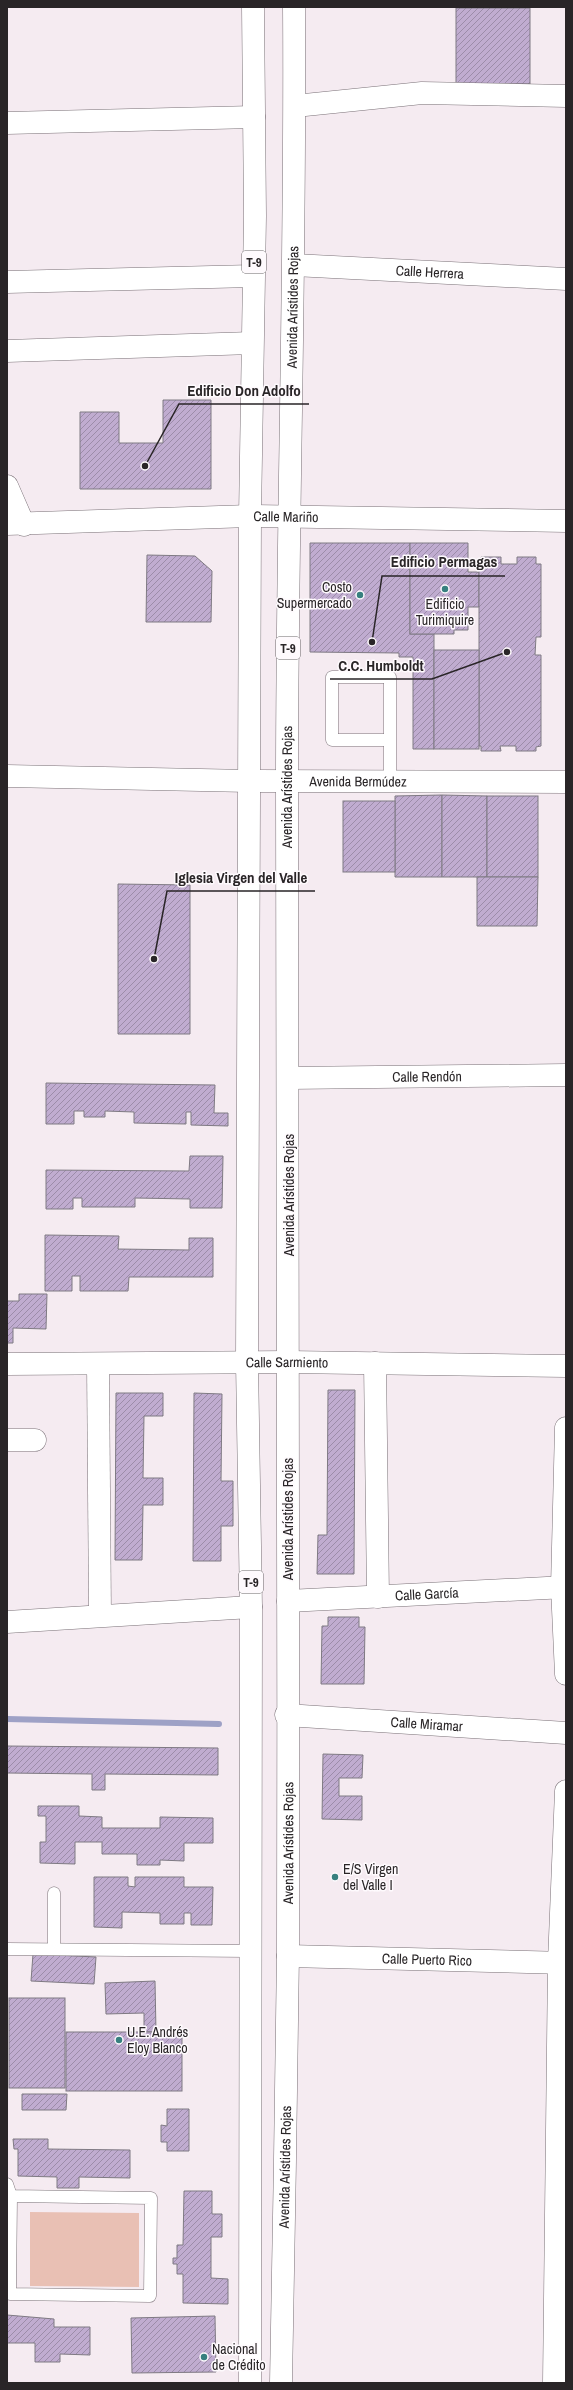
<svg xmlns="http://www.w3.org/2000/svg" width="573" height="2390" viewBox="0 0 573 2390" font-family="'Archivo Narrow',sans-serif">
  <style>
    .park { fill: #e9c0b4 }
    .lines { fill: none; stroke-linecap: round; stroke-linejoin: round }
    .stream { stroke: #9ea1c6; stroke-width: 6 }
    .building { fill: url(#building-hatch); stroke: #7f7a83 }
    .lane-casing { stroke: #7a7177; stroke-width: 13 }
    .street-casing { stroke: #7a7177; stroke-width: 23 }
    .secondary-casing { stroke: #7a7177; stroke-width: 23 }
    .primary-casing { stroke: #7a7177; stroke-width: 23 }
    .lane { stroke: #fff; stroke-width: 12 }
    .street { stroke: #fff; stroke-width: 22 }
    .secondary { stroke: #fff; stroke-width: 22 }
    .primary { stroke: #fff; stroke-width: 22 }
    .poi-dot { fill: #37807f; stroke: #fefafd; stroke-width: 1.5 }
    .labels { text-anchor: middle; stroke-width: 3; stroke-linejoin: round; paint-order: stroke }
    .shield { fill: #fefafd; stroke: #696567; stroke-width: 1 }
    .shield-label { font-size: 13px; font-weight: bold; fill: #292527 }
    .street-label { font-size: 14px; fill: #292527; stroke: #fefafd }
    .poi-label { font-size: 14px; fill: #292527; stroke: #fefafd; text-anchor: start }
    .leader { fill: none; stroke: #292527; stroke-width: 1.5 }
    .callout-dot { fill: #292527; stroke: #fefafd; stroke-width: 1.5 }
    .callout-label { font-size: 15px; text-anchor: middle; font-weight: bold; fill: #292527; stroke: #fefafd; stroke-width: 3; stroke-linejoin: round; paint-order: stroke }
  </style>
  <defs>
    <pattern id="building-hatch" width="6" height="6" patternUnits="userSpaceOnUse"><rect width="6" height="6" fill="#c0acd0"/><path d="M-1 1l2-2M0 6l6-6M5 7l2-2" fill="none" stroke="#9c8ca9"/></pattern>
  </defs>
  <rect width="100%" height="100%" fill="#f5ebf1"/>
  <polygon class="park" points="30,2212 139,2213 139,2287 30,2286"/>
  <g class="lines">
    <polyline class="stream" points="7,1719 219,1724"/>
  </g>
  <g class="building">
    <rect x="456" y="8" width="74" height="76"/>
    <polygon points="163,400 211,400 211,489 80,489 80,412 119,412 119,443 163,443"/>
    <polygon points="310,543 410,543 410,634 434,634 434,749 413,749 413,657 399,657 399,653 310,652"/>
    <polygon points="410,543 468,543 468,572 479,572 479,607 468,607 468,630 454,630 454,634 410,634"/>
    <polygon points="147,555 195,556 212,571 211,622 146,622"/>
    <polygon points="481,557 501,557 501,564 517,564 517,557 536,557 536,564 541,564 541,637 536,637 535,655 541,655 541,746 536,747 536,751 516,751 516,746 500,746 501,751 481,751 481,746 479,746 479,564 482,564"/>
    <rect x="434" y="650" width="45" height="99"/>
    <polygon points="442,795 442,877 395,877 395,796"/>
    <polygon points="442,795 487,796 487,877 442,877"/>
    <rect x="487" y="796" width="51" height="81"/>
    <rect x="343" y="801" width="52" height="71"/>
    <polygon points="477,877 538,877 537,926 477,926"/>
    <polygon points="118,884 190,885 190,1034 118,1034"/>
    <polygon points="46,1083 215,1085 214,1113 228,1113 228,1126 191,1125 191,1112 186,1112 186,1124 134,1123 134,1112 105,1111 105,1117 84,1117 84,1111 74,1111 74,1124 46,1124"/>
    <polygon points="190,1156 223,1156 222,1208 190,1208 190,1199 135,1198 135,1207 82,1207 82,1198 73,1198 73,1209 46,1209 46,1170 189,1171"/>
    <polygon points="45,1235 119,1236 118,1249 189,1250 189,1238 213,1238 213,1277 129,1277 128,1291 80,1291 80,1276 72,1276 72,1291 45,1291"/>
    <polygon points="19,1294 47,1294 46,1329 13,1328 13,1343 7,1343 7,1301 19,1301"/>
    <polygon points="328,1390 355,1390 354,1574 317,1574 318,1535 327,1535"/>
    <polygon points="116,1393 163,1393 163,1416 144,1416 143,1478 163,1478 163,1505 143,1505 142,1560 115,1560"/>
    <polygon points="194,1393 222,1394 221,1481 233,1481 233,1526 221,1526 221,1561 193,1561"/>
    <polygon points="328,1617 359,1617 359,1627 365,1627 364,1684 321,1684 322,1626 328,1626"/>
    <polygon points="7,1746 218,1748 218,1775 105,1774 105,1790 92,1790 92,1774 7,1773"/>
    <polygon points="323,1754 363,1755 362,1778 339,1778 339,1796 362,1796 362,1820 322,1819"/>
    <polygon points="38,1806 79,1806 79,1816 102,1817 102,1828 160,1828 160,1817 213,1818 213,1843 184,1843 184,1861 160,1860 160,1865 137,1865 137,1854 102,1854 102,1842 75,1842 75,1864 40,1863 40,1842 46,1842 46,1816 38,1816"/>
    <polygon points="94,1877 128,1877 128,1886 135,1887 135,1877 184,1877 184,1887 213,1887 212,1925 191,1925 191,1913 184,1913 184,1924 160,1924 160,1913 122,1912 122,1928 94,1927"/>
    <polygon points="33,1954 96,1957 94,1984 31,1981"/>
    <polygon points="155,1981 156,2032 144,2032 144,2013 106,2014 105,1983"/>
    <rect x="9" y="1998" width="56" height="90"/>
    <rect x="66" y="2032" width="116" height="59"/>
    <polygon points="22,2094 67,2094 66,2110 22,2110"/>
    <polygon points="167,2109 189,2109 189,2151 167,2151 167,2142 161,2142 161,2125 167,2126"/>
    <polygon points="13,2139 48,2139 48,2149 130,2150 130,2178 79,2177 79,2188 57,2188 57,2177 18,2176 18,2149 14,2149"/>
    <polygon points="184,2191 212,2191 212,2214 222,2214 222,2237 211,2237 211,2278 228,2279 228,2304 183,2303 183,2274 177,2274 177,2264 173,2264 173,2258 177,2258 177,2245 183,2245"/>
    <polygon points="7,2315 54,2319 54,2327 90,2327 90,2355 60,2354 60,2362 35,2362 35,2343 7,2343"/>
    <polygon points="215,2316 216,2372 132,2373 131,2318"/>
  </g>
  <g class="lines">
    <defs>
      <g id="lane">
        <polyline points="390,781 390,677 332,677 332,740 390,740"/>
        <polyline points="7,1949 250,1951"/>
        <polyline points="54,1949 54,1893"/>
        <polyline points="7,2184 11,2196 10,2294 150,2296 151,2198 11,2196"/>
      </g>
      <g id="street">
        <polyline points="295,106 422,93 566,96"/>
        <polyline points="7,123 254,117"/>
        <path id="s1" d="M294 265 566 279"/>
        <polyline points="7,282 253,276"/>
        <polyline points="7,351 252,343"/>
        <polyline points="7,486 24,525"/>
        <polyline points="7,524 250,516"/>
        <polyline points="7,776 249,781"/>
        <path id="s2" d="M288 1078 566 1075"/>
        <polyline points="375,1363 378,1597"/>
        <path id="s3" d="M7 1364 289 1362 566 1366"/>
        <polyline points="98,1364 100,1615"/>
        <polyline points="566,1428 562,1587 566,1674"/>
        <polyline points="7,1440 35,1440"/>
        <path id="s4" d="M288 1601 566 1587"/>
        <polyline points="7,1622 251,1607"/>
        <path id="s5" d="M286 1715 566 1733"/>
        <path id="s6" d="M288 1956 566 1963"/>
        <polyline points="554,2383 559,1962 566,1791"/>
      </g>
      <g id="secondary">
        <path id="s7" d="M250 516 566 521"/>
        <path id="s8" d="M249 781 566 782"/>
      </g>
      <g id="primary">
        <polyline points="250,2383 251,1607 247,1362 250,516 255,216 253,7"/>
        <path id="s9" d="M281 2383C283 2240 287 2096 288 1953 289 1563 287 1173 287 783 287 524 296 266 294 7"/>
      </g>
    </defs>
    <use href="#lane" class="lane-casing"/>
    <use href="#street" class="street-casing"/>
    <use href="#secondary" class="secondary-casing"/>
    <use href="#primary" class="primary-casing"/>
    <use href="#lane" class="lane"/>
    <use href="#street" class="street"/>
    <use href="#secondary" class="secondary"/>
    <use href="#primary" class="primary"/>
  </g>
  <g class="poi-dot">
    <circle cx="445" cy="589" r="4"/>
    <circle cx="360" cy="595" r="4"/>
    <circle cx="335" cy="1877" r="4"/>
    <circle cx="119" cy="2040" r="4"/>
    <circle cx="204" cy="2357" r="4"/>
  </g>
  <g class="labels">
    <g class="shield">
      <rect x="242" y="251" width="24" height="22" rx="3"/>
      <rect x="276" y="637" width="24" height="22" rx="3"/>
      <rect x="239" y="1571" width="24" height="22" rx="3"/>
    </g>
    <g class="shield-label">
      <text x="254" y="267">T-9</text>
      <text x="288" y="653">T-9</text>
      <text x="251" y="1587">T-9</text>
    </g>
    <g class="street-label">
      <text dy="5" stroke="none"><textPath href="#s1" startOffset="136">Calle Herrera</textPath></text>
      <text dy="5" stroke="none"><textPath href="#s9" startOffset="2076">Avenida Arístides Rojas</textPath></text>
      <text dy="5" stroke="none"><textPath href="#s7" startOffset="36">Calle Mariño</textPath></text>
      <text dy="5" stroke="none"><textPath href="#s8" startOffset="109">Avenida Bermúdez</textPath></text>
      <text dy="5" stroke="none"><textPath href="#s9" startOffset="1596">Avenida Arístides Rojas</textPath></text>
      <text dy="5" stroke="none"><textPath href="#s2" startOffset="139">Calle Rendón</textPath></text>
      <text transform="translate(289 1195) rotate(-90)" y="5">Avenida Arístides Rojas</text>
      <text dy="5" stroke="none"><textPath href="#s3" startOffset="280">Calle Sarmiento</textPath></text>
      <text transform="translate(288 1519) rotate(-90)" y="5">Avenida Arístides Rojas</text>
      <text dy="5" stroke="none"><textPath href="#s4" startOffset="139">Calle García</textPath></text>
      <text dy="5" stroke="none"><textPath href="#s5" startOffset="141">Calle Miramar</textPath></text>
      <text dy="5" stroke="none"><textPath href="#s9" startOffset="540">Avenida Arístides Rojas</textPath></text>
      <text dy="5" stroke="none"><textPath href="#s6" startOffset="139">Calle Puerto Rico</textPath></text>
      <text dy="5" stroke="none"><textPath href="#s9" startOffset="216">Avenida Arístides Rojas</textPath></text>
    </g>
    <g class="poi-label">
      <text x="352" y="592" text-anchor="end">Costo<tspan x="352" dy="16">Supermercado</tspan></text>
      <text x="445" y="609" text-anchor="middle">Edificio<tspan x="445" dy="16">Turimiquire</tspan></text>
      <text x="343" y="1874">E/S Virgen<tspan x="343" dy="16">del Valle I</tspan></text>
      <text x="127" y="2037">U.E. Andrés<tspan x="127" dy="16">Eloy Blanco</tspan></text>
      <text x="212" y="2354">Nacional<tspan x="212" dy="16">de Crédito</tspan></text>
    </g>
  </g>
  <path class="leader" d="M145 466L179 404H309M372 642L382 576H505M507 652L432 679H330M154 959L167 891H315"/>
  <g class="callout-dot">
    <circle cx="145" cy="466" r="4"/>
    <circle cx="372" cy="642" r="4"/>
    <circle cx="507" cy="652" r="4"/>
    <circle cx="154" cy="959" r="4"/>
  </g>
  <g class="callout-label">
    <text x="244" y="396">Edificio Don Adolfo</text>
    <text x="444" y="567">Edificio Permagas</text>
    <text x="381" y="671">C.C. Humboldt</text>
    <text x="241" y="883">Iglesia Virgen del Valle</text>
  </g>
  <rect width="573" height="2390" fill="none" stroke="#292527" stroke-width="16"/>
</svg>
